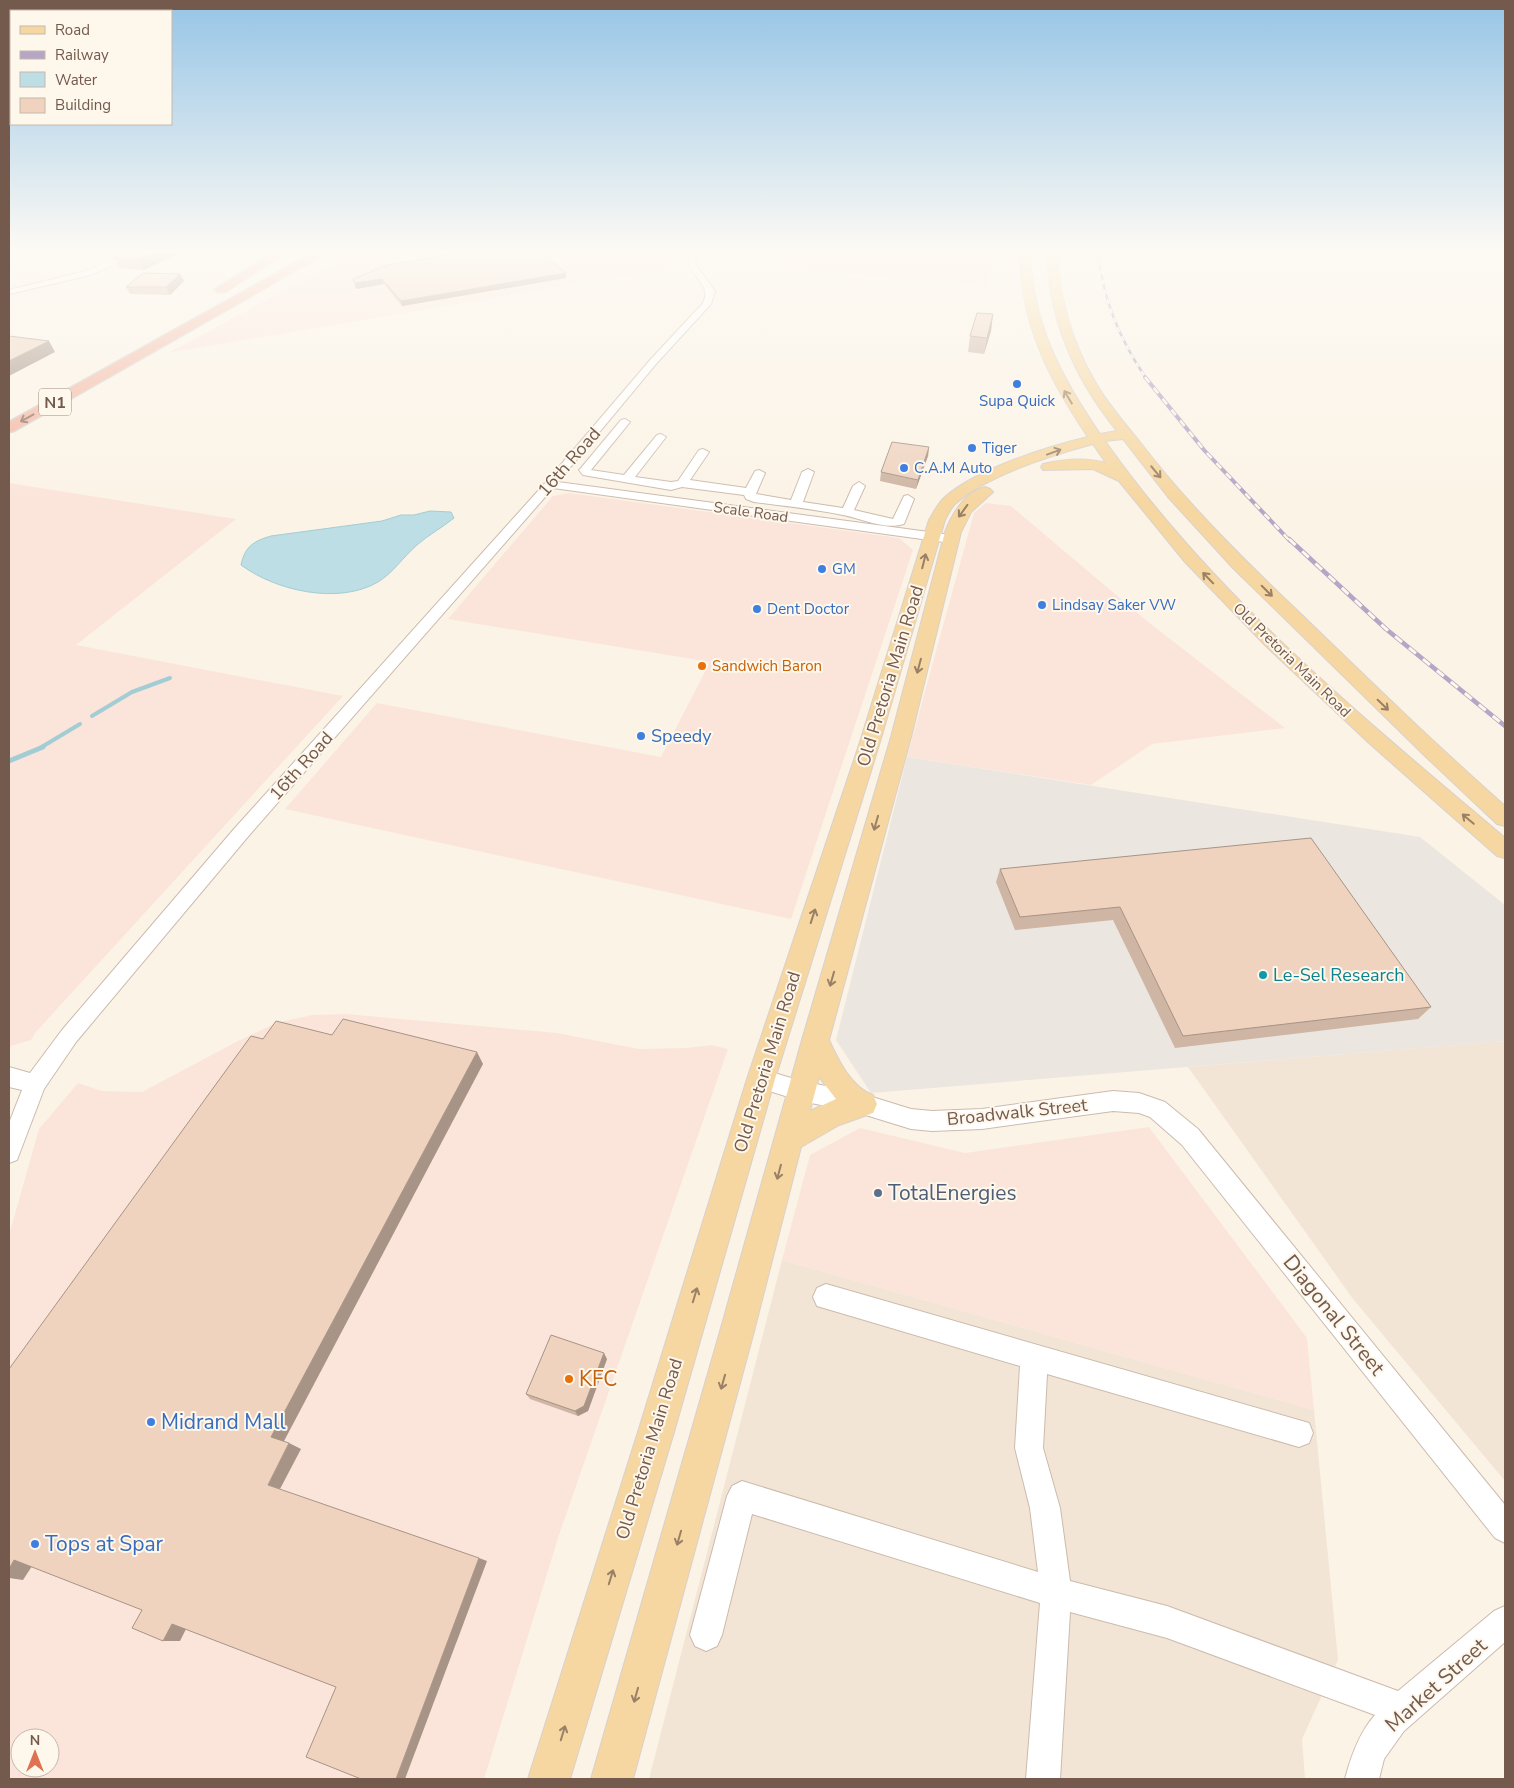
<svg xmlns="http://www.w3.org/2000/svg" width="1514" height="1788" viewBox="0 0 1514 1788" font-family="'Nunito Sans',sans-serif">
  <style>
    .residential { fill: #f2e5d5 }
    .commercial { fill: #fbe5db; fill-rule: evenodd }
    .industrial { fill: #ece6e0 }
    .water { fill: #bcdee4; stroke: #a3cdd5 }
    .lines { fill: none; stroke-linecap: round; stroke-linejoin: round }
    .stream-far1 { stroke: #a3cdd5; stroke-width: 4 }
    .stream { stroke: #a3cdd5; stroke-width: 5 }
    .minor-casing { stroke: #ccbbad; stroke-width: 2 }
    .major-casing { stroke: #d8d1cd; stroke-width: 2 }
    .highway-casing { stroke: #d8d1cd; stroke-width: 3 }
    .minor { fill: #fff; fill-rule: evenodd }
    .major { fill: #f6d7a2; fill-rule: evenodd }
    .highway { fill: #f2b6a1; fill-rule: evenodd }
    .rail-far2-casing { stroke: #b6a5c4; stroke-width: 2.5 }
    .rail-far1-casing { stroke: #b6a5c4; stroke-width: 4 }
    .rail-casing { stroke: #b6a5c4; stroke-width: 4.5 }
    .rail-far2 { stroke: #fef7ec; stroke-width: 2; stroke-dasharray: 5; stroke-linecap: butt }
    .rail-far1 { stroke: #fef7ec; stroke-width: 2.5; stroke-dasharray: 7; stroke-linecap: butt }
    .rail { stroke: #fef7ec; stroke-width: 3; stroke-dasharray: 9; stroke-linecap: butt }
    .wall { fill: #ceb5a4 }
    .shaded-wall { fill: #a79486 }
    .building { fill: #efd3bf; stroke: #a79486 }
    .oneway { stroke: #9a8066 }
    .oneway2 { stroke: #8c6c5d }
    .shop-dot { fill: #3f7fe0; stroke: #fef7ec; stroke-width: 2 }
    .food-dot { fill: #e8710a; stroke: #fef7ec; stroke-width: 2 }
    .culture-dot { fill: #0f9aa8; stroke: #fef7ec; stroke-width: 2 }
    .service-dot { fill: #5c6f8a; stroke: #fef7ec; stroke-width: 2 }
    .labels { text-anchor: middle; stroke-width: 4; stroke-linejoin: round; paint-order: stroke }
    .far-shop-label { font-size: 15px; fill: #366cbe; stroke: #fef7ec; text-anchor: start }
    .far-street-label { font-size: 15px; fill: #735a4c; stroke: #fef7ec }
    .far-food-label { font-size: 15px; fill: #c56008; stroke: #fef7ec; text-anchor: start }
    .shield { fill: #fef7ec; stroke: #9d897c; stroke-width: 1 }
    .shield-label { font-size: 16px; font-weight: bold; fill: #735a4c }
    .street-label { font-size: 18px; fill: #735a4c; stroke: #fef7ec }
    .shop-label { font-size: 18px; fill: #366cbe; stroke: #fef7ec; text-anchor: start }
    .culture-label { font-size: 18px; fill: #0d838f; stroke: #fef7ec; text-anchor: start }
    .near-service-label { font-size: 21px; fill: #4e5e75; stroke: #fef7ec; text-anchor: start }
    .near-street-label { font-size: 21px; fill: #735a4c; stroke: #fef7ec }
    .near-food-label { font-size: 21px; fill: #c56008; stroke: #fef7ec; text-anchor: start }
    .near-shop-label { font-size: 21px; fill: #366cbe; stroke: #fef7ec; text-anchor: start }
  </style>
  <rect width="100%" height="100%" fill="#fbf3e6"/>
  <g class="residential">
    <polygon points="1505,1041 1505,1481 1353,1299 1188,1067"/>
    <polygon points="782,1260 1314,1410 1338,1660 1302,1739 1305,1779 649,1779"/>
  </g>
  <g class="commercial">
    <polygon points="360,250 1007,250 1006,254 999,254 986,286 682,258 675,267 168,353"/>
    <polygon points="9,483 236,519 76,645 343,696 35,1033 31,1040 11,1046 9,1051"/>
    <polygon points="569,493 899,538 913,550 791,919 285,809 377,703 661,757 710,662 448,619 553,496"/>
    <polygon points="986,503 1011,506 1147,621 1285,728 1152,744 1091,785 907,757 974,513"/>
    <path d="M346 1014 557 1033 639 1049 686 1048 712 1045 728 1049 559 1535 484 1779H9V1235L39 1129 78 1083 102 1091 142 1092 238 1041 276 1023 312 1015ZM20 1738H50V1768H20Z"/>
    <polygon points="1149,1127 1307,1338 1314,1410 782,1260 810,1155 860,1128 965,1153"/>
  </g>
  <polygon class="industrial" points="907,757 1420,837 1505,905 1505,1041 871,1093 836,1040"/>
  <path class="water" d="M430 511 451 512 454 518C442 528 428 535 417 545 404 556 393 573 378 582 339 605 276 591 241 565 245 546 254 541 271 536L382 521 401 515H414Z"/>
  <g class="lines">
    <g class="stream-far1">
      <polyline points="92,716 132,692 170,678"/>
      <polyline points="40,748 80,724"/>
    </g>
    <polyline class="stream" points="9,761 43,747"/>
    <defs>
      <g id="minor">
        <polygon points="137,250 149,250 91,275 9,294 9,290 85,271"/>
        <path d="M696 250H704L695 261 697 267 715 291 711 304 656 364 558 482 951 535 957 539 955 542 951 543 553 488 246 839 76 1042 44 1089 17 1160 9 1163V1123L22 1090 9 1087V1067L30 1073 62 1030 234 829 546 482 650 360 703 303C712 285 692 277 687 261Z"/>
        <polygon points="1495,250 1505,250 1505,254"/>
        <path d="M625 419 630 422 591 470 624 475 657 435 661 434 666 437 635 477 671 482 678 481 699 450 703 449 709 452 690 480 746 488 755 471 759 470 765 473 756 494 791 500 802 472 808 469 814 472 803 502 843 508 853 486 859 482 865 486 854 510 893 519 904 496 908 495 914 499 904 524C884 530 863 519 843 515 814 509 784 506 754 502L746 499 744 495 682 487 671 490 583 475 579 470 581 468 621 420Z"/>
        <polygon points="761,1069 801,1081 856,1092 911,1109 932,1111 982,1109 1113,1091 1139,1093 1165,1102 1198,1129 1505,1505 1505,1543 1495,1538 1182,1145 1150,1117 1139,1113 1113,1111 982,1129 932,1131 911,1129 856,1112 801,1101 753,1086 750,1079 753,1072"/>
        <path d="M826 1284 1309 1423 1313 1433 1309 1443 1299 1447 1047 1374 1043 1448 1060 1508 1070 1581 1167 1606 1398 1691 1494 1611 1505 1606V1642L1404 1731 1384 1759 1379 1779H1345C1351 1756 1359 1733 1375 1715L1167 1638 1070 1612 1060 1779H1026L1040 1603 752 1514 722 1635 717 1646 706 1651 695 1646 690 1635 727 1496 732 1486 742 1481 1038 1572 1030 1508 1015 1448 1020 1366 817 1306 813 1297 817 1288Z"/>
      </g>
      <g id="major">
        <path d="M1020 250H1030C1032 322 1060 376 1100 434L1117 431C1074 378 1048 318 1047 250H1057C1059 296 1071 340 1094 380 1106 402 1123 421 1139 441 1188 505 1245 561 1304 617 1370 681 1436 745 1505 806V826L1497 824 1423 754 1233 568 1168 497 1123 439 1105 441C1213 595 1362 717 1505 838V858L1497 856 1369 743 1266 646 1185 562 1119 481 1093 469 1043 470 1041 467 1043 464C1064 459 1085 457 1106 463L1093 444C1052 455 986 476 955 504 951 508 948 514 945 520L879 745 775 1079 674 1432 570 1779H528L638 1432 747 1079 859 745 929 520C934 512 938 503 945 497 977 469 1046 447 1088 437 1048 378 1020 323 1020 250Z"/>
        <path d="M985 487 990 489 993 492 971 512 961 532 911 737 829 1040C838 1060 851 1087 873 1095L877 1104 873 1113 839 1125 801 1147 753 1335 633 1779H591L719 1335 802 1040 891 737 945 532C952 514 964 493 985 487ZM819 1077 836 1099 810 1111Z"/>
      </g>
      <g id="highway">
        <polygon points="278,250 291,250 225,292 217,292 215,289"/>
        <polygon points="318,250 332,250 14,431 9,432 9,422"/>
      </g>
    </defs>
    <use href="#minor" class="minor-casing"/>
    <use href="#major" class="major-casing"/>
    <use href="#highway" class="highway-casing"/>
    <use href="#minor" class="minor"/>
    <use href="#major" class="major"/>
    <use href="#highway" class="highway"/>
    <defs>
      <path id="rail-far2" d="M1098 250C1102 297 1119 339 1146 378"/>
      <polyline id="rail-far1" points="1145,377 1204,450 1290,541"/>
      <polyline id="rail" points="1289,539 1386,629 1505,726"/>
    </defs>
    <use href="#rail-far2" class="rail-far2-casing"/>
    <use href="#rail-far1" class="rail-far1-casing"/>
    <use href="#rail" class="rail-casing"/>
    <use href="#rail-far2" class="rail-far2"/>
    <use href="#rail-far1" class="rail-far1"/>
    <use href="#rail" class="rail"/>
  </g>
  <g class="wall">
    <polygon points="131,250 186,250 144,270 119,268 115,258"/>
    <polygon points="566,273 566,278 402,306 384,284 356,289 353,279"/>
    <polygon points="180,274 184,281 170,295 130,294 126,287"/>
    <polygon points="993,314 991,331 984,354 968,352 970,336"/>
    <polygon points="929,447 928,456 916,489 880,481 881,472"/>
    <polygon points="1000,869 1431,1007 1418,1019 1175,1048 1113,920 1015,930 996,882"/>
    <polygon points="607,1359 588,1411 578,1416 530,1399 526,1394"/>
  </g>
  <g class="shaded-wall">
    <polygon points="160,250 186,250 144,270 139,260"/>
    <polygon points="566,273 566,278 402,306 401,301"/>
    <polygon points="180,274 184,281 170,295 166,287"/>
    <polygon points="382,279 384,284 356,289 355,283"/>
    <polygon points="993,314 991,331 984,354 987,338"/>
    <polygon points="49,341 55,352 9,376 9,361"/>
    <polygon points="929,447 928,456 916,489 918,480"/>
    <polygon points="477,1052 483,1064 283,1443 271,1437"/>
    <polygon points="604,1353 607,1359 588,1411 578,1416 575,1411"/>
    <polygon points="289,1443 301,1449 280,1489 268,1485"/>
    <polygon points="479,1558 487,1561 405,1779 396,1779"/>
    <polygon points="14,1560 34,1563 23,1580 9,1578 9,1569"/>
    <polygon points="172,1624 188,1625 180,1641 163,1641"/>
  </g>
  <g class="building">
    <polygon points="131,250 160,250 139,260 115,258"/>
    <polygon points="479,250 537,250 566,273 401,301 382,279 355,283 353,279 387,265"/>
    <polygon points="143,273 180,274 166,287 126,287"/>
    <polygon points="977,313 993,314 987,338 970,336"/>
    <polygon points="9,336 49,341 9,361"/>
    <polygon points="892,442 929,447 918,480 881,472"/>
    <polygon points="1311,838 1431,1007 1183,1036 1120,907 1020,917 1000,869"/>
    <polygon points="343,1019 477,1052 271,1437 289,1443 268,1485 479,1558 396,1779 361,1779 306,1757 336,1687 172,1624 163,1641 132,1628 142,1610 14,1560 9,1569 9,1369 251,1036 263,1039 276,1021 332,1035"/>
    <polygon points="551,1335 604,1353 584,1406 575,1411 526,1394"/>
  </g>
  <defs><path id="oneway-shaft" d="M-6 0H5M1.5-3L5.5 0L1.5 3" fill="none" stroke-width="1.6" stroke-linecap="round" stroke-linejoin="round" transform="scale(1.25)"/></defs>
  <g class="oneway">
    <use href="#oneway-shaft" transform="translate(1068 397) rotate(-121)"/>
    <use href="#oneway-shaft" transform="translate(1054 452) rotate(-20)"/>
    <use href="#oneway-shaft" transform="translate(1156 472) rotate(50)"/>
    <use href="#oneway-shaft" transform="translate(963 511) rotate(126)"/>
    <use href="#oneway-shaft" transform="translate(924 561) rotate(-76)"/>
    <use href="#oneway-shaft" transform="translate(1208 578) rotate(-134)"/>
    <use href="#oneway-shaft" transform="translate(1267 591) rotate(45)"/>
    <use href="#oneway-shaft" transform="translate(919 666) rotate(105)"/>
    <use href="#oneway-shaft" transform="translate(1383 705) rotate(44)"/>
    <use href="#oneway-shaft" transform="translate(1468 819) rotate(-140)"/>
    <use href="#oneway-shaft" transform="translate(876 823) rotate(106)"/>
    <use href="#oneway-shaft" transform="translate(813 916) rotate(-72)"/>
    <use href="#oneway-shaft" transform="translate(832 979) rotate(106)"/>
    <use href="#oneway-shaft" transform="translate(779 1172) rotate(105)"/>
    <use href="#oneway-shaft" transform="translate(695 1295) rotate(-73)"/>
    <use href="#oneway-shaft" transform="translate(723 1382) rotate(106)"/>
    <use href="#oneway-shaft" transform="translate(679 1538) rotate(106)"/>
    <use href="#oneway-shaft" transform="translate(611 1577) rotate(-73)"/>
    <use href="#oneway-shaft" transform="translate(636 1695) rotate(106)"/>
    <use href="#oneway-shaft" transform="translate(563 1733) rotate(-73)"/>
  </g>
  <use class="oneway2" href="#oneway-shaft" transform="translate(27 418) rotate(151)"/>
  <linearGradient id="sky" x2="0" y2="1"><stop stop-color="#96c5e6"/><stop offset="0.5" stop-color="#fdfaf4"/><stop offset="1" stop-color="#fdfaf4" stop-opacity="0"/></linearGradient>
  <rect width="1514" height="501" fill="url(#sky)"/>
  <g class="shop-dot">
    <circle cx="1017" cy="384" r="5"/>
    <circle cx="972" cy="448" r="5"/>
    <circle cx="904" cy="468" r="5"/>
    <circle cx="822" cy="569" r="5"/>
    <circle cx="1042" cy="605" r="5"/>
    <circle cx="757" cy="609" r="5"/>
    <circle cx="641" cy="736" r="5"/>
    <circle cx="151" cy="1422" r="5"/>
    <circle cx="35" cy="1544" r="5"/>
  </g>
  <g class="food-dot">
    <circle cx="702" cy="666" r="5"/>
    <circle cx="569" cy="1379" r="5"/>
  </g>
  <circle class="culture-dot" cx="1263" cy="975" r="5"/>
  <circle class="service-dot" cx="878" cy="1193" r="5"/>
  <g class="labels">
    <g class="far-shop-label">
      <text x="1017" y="406" text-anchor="middle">Supa Quick</text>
      <text x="982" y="453">Tiger</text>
      <text x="914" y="473">C.A.M Auto</text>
      <text x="832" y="574">GM</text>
      <text x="1052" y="610">Lindsay Saker VW</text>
      <text x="767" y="614">Dent Doctor</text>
    </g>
    <g class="far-street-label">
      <text transform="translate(751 512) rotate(8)" y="5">Scale Road</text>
      <text transform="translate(1292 660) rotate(44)" y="5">Old Pretoria Main Road</text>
    </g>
    <g class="far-food-label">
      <text x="712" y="671">Sandwich Baron</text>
    </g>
    <rect class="shield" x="39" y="388.5" width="32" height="27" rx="4"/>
    <g class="shield-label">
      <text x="55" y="408">N1</text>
    </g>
    <g class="street-label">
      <text transform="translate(569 462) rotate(-49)" y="6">16th Road</text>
      <text transform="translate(890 676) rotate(-73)" y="6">Old Pretoria Main Road</text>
      <text transform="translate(301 766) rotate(-48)" y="6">16th Road</text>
      <text transform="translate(767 1062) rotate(-73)" y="6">Old Pretoria Main Road</text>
      <text transform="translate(1017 1112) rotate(-6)" y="6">Broadwalk Street</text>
      <text transform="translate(649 1449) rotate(-73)" y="6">Old Pretoria Main Road</text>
    </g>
    <g class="shop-label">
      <text x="651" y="742">Speedy</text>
    </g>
    <g class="culture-label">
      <text x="1273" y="981">Le-Sel Research</text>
    </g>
    <g class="near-service-label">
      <text x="888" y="1200">TotalEnergies</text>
    </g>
    <g class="near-street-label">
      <text transform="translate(1334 1315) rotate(51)" y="7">Diagonal Street</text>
      <text transform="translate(1436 1685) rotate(-42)" y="7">Market Street</text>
    </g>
    <g class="near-food-label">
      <text x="579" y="1386">KFC</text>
    </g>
    <g class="near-shop-label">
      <text x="161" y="1429">Midrand Mall</text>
      <text x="45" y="1551">Tops at Spar</text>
    </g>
  </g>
  <rect width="1514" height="1788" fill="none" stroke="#735a4c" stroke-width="20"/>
  <rect x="10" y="10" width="162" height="115" fill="#fef7ec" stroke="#c6b8ac"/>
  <rect x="20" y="26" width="25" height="8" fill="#f6d7a2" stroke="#c6b8ac"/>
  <text x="55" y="35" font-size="15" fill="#735a4c">Road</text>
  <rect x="20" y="51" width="25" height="8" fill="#b6a5c4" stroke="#c6b8ac"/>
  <text x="55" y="60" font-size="15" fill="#735a4c">Railway</text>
  <rect x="20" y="72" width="25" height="15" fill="#bcdee4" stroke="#c6b8ac"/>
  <text x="55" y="85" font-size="15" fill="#735a4c">Water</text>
  <rect x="20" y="98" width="25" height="15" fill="#efd3bf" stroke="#c6b8ac"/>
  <text x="55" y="110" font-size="15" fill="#735a4c">Building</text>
  <g transform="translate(35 1753)"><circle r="24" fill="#fef7ec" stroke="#c6b8ac"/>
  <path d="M0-4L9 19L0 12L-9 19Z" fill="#de7252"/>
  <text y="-8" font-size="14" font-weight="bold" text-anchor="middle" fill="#735a4c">N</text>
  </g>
</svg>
